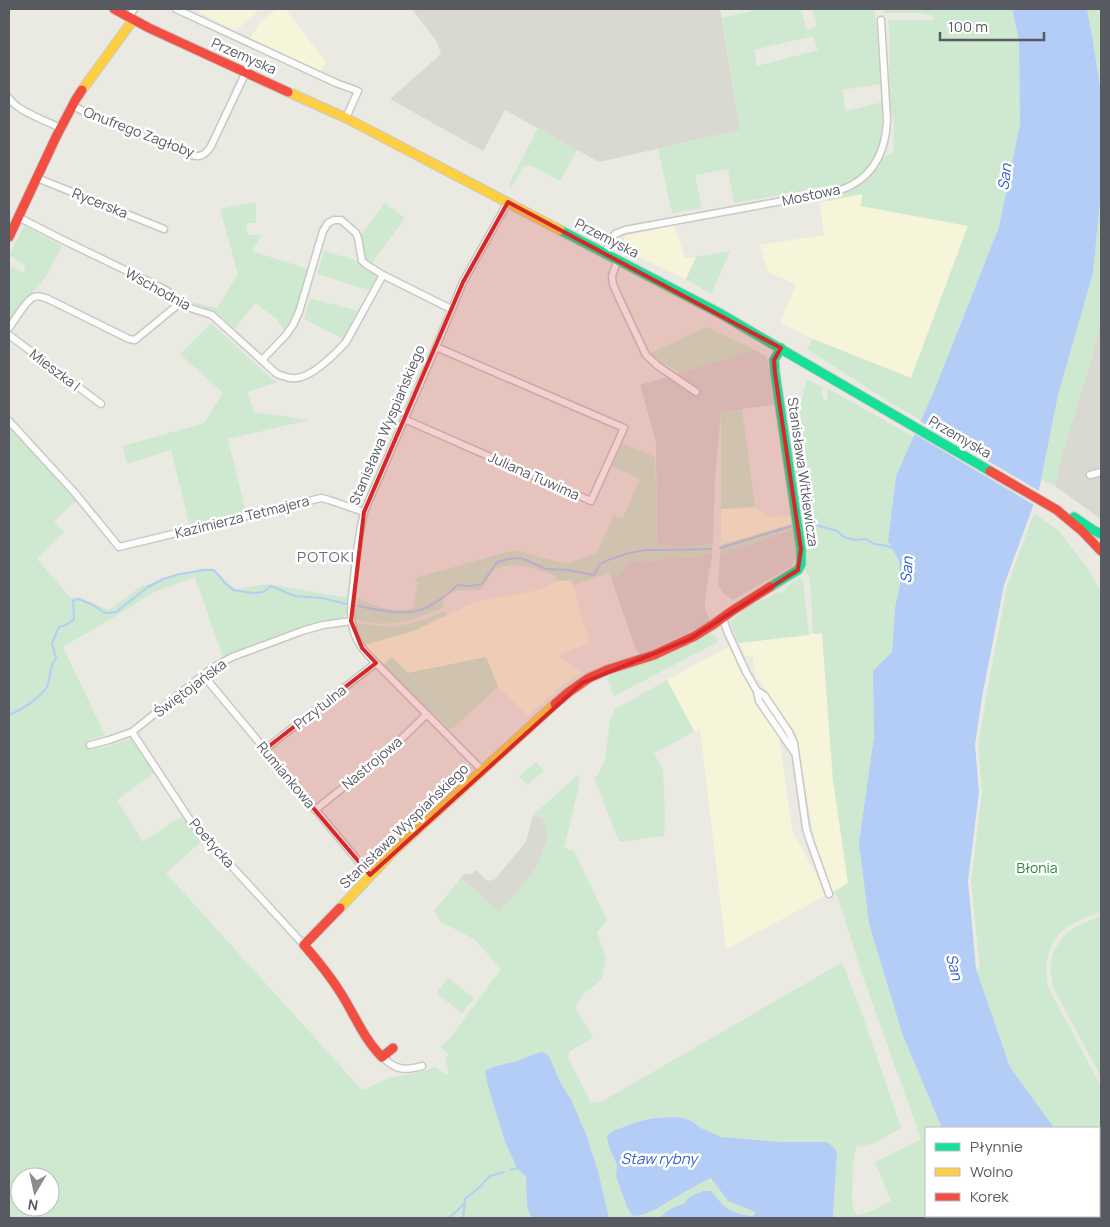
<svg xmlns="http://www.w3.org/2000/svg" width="1110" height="1227" viewBox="0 0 1110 1227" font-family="Manrope,sans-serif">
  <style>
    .commercial { fill: #f6f5d9 }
    .industrial { fill: #d9d9d2 }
    .green { fill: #cee9d0; fill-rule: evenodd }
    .water { fill: #b4cdf6 }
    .pier { fill: #eaeae2 }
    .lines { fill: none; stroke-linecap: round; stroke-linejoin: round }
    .stream { stroke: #b4cdf6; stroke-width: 2 }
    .street-casing { stroke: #c8c8c7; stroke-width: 9 }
    .fast-casing { stroke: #c9c9c8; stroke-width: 11 }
    .slow-casing { stroke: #c9c9c8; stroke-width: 11 }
    .jam-casing { stroke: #c9c9c8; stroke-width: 11 }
    .street { stroke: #fcfcfb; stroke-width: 6 }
    .fast { stroke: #16e098; stroke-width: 9 }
    .slow { stroke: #ffcf43; stroke-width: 9 }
    .jam { stroke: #f24e42; stroke-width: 9 }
    .marked { fill: #d62828; fill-opacity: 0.2; stroke: #d62828; stroke-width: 4; stroke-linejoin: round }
    .labels { text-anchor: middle; stroke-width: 5; stroke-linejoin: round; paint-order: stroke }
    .street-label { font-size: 14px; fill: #585a62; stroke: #fff }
    .park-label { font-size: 14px; fill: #2c8642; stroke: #fff }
    .water-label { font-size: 15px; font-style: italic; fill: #335fce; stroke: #fff }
    .neighbourhood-label { font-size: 15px; letter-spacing: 1px; fill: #696c74; stroke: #fff }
  </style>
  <rect width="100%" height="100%" fill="#eaeae2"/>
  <g class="commercial">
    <polygon points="194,9 260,9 235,31"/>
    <polygon points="277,9 285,9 326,62 321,71 250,39 260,22"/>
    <polygon points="862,194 862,206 968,226 911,378 813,339 780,323 796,284 768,272 760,245 824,235 820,202"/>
    <polygon points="674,225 685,258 696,257 686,279 639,257 622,246 625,236"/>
    <polygon points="755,507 768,517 791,516 793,524 721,545 721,509"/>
    <polygon points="571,580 590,644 585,645 556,656 567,661 581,673 563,685 528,716 498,687 486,657 408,673 392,658 383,665 364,645 416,630 475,602 539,590 557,581"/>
    <polygon points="822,633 833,780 848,883 831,892 817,854 800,758 796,732 791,727 759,680 756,680 753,657 745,656 739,643"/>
    <polygon points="730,646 753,695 779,735 792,830 827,895 726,949 700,728 694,731 667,680"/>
  </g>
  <g class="industrial">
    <polygon points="412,9 720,9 740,130 599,162 505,110 483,151 390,99 441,54 437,42"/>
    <polygon points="1101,319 1101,519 1055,486 1060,461 1092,357"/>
    <polygon points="755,350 767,357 774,405 742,409 721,413 715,478 713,543 688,547 657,545 656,442 640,385"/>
    <polygon points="795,529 798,547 796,557 792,566 733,600 723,593 718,586 720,554"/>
    <polygon points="712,553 711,566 709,570 705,604 705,609 709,618 708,623 641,655 635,647 611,578 620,575 627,563 644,560 655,562 670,556 691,558"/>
    <polygon points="533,815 545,820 548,838 537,867 515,895 499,912 461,878 464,874 472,874 477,870 485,879 490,881 495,879 526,842"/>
  </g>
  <g class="green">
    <path d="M759 9H801L807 30 817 26 813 10 818 9H874L876 22 881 84 842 90 846 111 883 102 881 139 877 155 860 176 841 185 734 203 728 169 695 175 702 208 672 213 658 149 740 130 722 18ZM813 36 818 50 757 66 754 50Z"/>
    <polygon points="883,9 1012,9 1019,40 1020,124 999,227 934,391 921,420 891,403 807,349 813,339 911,378 968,226 861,206 862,194 828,201 828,198 856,188 872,174 885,156 893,153 894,118 889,111 890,36 888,20 933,20 933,16 921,13 884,13"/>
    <polygon points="1087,9 1101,9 1101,93 1092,35"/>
    <polygon points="538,128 577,150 560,181 532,166 527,166 522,168 512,187 509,184"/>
    <polygon points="1101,192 1101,319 1092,357 1060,461 1055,486 1041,479 1058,395 1093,273"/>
    <polygon points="256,202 256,223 246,223 248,235 262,235 252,251 308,269 292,321 284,331 277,319 255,303 235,329 214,311 193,304 186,301 217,308 238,274 220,209"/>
    <polygon points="385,203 405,218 371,264 366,261 361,235"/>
    <polygon points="24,226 62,246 47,275 9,322 9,267 13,267 23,273 26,266 9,255"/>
    <polygon points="324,251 358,261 364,267 374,273 376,277 371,287 368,290 317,274"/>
    <polygon points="730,251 711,294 686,279 696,257"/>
    <polygon points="310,298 357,311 351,326 343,339 304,319"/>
    <polygon points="211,323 272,379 278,382 247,392 254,412 309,420 228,439 246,513 190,527 171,450 127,464 123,446 204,423 223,393 180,354"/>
    <polygon points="707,327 755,350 680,373 657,359 651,353"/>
    <path d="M807 379 823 387C822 392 821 396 825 401L828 399 827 388 914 437 896 476 888 541 899 561 900 584 895 608 892 652 873 671 874 736 859 843 869 924 903 1036 942 1128H926V1216H1001L1003 1218H834L833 1214 837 1153 832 1145 827 1142H781L721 1137 701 1128 693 1122 684 1118 670 1117 652 1118 642 1120 612 1131 609 1147 617 1165 616 1176 627 1207 662 1206 679 1196 711 1178 728 1201 753 1211 755 1214 752 1216C742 1215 730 1212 722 1204 718 1200 715 1195 711 1191H705L695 1194 688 1198 685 1203 670 1209 659 1218H609L598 1171 586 1134 571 1099 561 1084 549 1056H530L517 1061 488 1086 505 1142 517 1168 526 1177 527 1206 531 1218H9V426L76 501 54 521 64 532 37 559 71 598 79 597 109 610 140 587 203 568 214 569 235 589 268 584 348 598 345 607 347 608 346 614 344 617 340 618V620C302 623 257 642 223 657L195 577 152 593 121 613 63 647 105 735 87 740 91 749 110 746 131 739 154 773 117 800 143 842 182 816 201 842 166 873 362 1090 392 1077 420 1072 435 1067 448 1075 447 1065 445 1059 449 1054 440 1047 451 1037 501 969 474 939 441 922 434 911 461 878 499 912 515 895 537 867 548 838 545 820 533 815 579 774V786L564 848 574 851 607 920 597 932 606 958 601 980 584 994 575 1007C580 1017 588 1027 593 1038L570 1051 568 1058 591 1103 601 1102 841 963 844 967 862 1014 901 1128 875 1143 856 1147 853 1162 852 1203 856 1215 869 1212 891 1201 875 1162 921 1139 862 974 837 895 833 893 848 883 833 780 822 633 813 634 810 578 805 570 798 491 793 460 791 440ZM20 1177H50V1207H20Z"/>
    <polygon points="742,409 755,507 721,509 721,413"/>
    <path d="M622 443 655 457 657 545 688 547 713 543 712 553 691 558 670 556 655 562 643 560 627 563 620 575 611 578 609 573 573 585 571 580 557 581 554 575C538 570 510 559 495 570 490 573 484 585 481 590L446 591 443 600 444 607C416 619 388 630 356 619L355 617 356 610 357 609 358 598C380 608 388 612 413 609L418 582 415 578 514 550 567 564 597 553 614 515 623 518 640 479 612 466Z"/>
    <path d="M1034 513 1058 530 1090 571 1101 592V912C1093 915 1084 918 1076 922 1049 935 1042 962 1049 989L1101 1086V1184L1099 1182V1128H1054L1010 1067 976 969 980 968 971 881 982 792 978 746 986 698 1007 586Z"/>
    <polygon points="793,524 795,529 720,554 721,545"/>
    <polygon points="799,577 803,581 809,635 739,643 731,626 731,621 748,607 778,592 779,594 786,590 785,588"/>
    <polygon points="445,611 446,615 416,630 364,645 355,623 393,627 421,621"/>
    <polygon points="708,634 715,635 718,642 614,696 606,674 640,665"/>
    <polygon points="392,657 408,673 486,657 498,687 453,728 449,729 383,665"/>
    <polygon points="667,680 694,731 690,734 654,753 663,770 665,812 664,836 619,842 594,777 597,776 605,760 610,720 615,709"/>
    <polygon points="536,762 544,771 527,785 519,776"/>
    <polygon points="1101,916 1101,1077 1053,987 1050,969 1053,952 1063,937 1077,926"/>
    <polygon points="448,978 474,998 462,1013 436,993"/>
  </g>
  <g class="water">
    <polygon points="1012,9 1087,9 1092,35 1101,93 1101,192 1093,273 1058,395 1039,490 1004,585 982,697 975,745 979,792 968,881 976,969 1010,1067 1054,1128 942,1128 903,1036 869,924 859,843 874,736 873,671 892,652 895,608 900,584 899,561 888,541 896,476 934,391 999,227 1009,178 1020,124 1019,40"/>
    <polygon points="540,1052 543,1052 549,1056 561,1084 571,1099 586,1134 598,1171 609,1218 531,1218 527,1206 526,1177 517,1168 505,1142 488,1086 485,1071 493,1067 517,1061"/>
    <path d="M670 1117 684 1118 693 1122 701 1128 721 1137 781 1142H827C832 1145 835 1148 837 1153L833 1214 834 1218H659L670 1209 685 1203 688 1198 695 1194 704 1191H711C715 1195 718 1200 722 1204 730 1212 742 1215 752 1216L755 1214 753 1211 728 1201 711 1178C701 1183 690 1189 680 1195 665 1203 650 1215 633 1216L627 1207 616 1176 617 1165 609 1147 607 1136C612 1131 615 1130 621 1128 641 1120 648 1118 670 1117Z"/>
    <polygon points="1099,1182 1101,1184 1101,1218 1003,1218 1001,1216 1099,1216"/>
  </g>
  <polygon class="pier" points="918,420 1041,492 1036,506 913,433"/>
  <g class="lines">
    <g class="stream">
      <polyline points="802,523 816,525 837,531 844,537 855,540 866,539 874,544 883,545 892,548"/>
      <polyline points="720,548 795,525"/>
      <path d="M358 606C377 610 407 617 425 608 437 603 448 594 458 585L471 586 482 584 497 562 508 559 521 558 546 569 568 570 594 575 600 564 608 560 629 553 646 550H666L711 549"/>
      <path d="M9 715C20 711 45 695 48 684 52 672 48 670 56 658L52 643 59 627 68 624 74 619 73 601 78 599 91 604 105 613 116 612 148 587 163 579 180 574 204 570H214L224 582 233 590 253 593 263 592 271 586 295 596 322 598 346 604"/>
      <polyline points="511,1170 517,1168"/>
      <polyline points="449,1218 464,1204"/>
      <polyline points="463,1218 465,1199 481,1186 485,1181 490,1176 504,1172"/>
    </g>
    <defs>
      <g id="street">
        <polyline points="176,9 336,83 358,91 346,118"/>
        <polyline points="129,17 134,9"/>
        <path d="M9 98C17 111 46 121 61 128"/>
        <path d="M72 106C105 120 137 134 170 147 178 150 190 157 199 156 205 155 208 151 211 146L246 72"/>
        <polyline points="37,178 164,229"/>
        <path d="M18 217 61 239 160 287 169 292 180 303 187 307 212 315 277 374C285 377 293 380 301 377 316 373 335 354 346 342L383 275"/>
        <path d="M605 252 615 234 625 230 837 191C842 189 847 188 852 185 877 171 886 147 887 120L881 20"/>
        <polyline points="618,259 612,276 613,284 619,298 646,355 658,366 696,392"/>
        <path d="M9 328C15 320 26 300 34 297 38 295 42 297 46 298L129 339 135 340 180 303"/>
        <polyline points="9,335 101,404"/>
        <polyline points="262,360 286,335 293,325 299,312 323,231 328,223 334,220 341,220 356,233 358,238 362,261 367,265 383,275 451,309"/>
        <polyline points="404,419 591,501 624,428 436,347"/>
        <polyline points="9,421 75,493 119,547 321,498 329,500 364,512"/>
        <polyline points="1090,475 1101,472"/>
        <polyline points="723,619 728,633 746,672 757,691 759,701 794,752"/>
        <polyline points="203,675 370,875"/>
        <polyline points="757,691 764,695 789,732 794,743 806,828 810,841 829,894"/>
        <polyline points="132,732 192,823 304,945"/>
        <polyline points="90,745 109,740 132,732 203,675 216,666 232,657 302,631 323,625 351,621"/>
        <polyline points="264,750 376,663"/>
        <path d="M482 770 376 663C368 655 359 646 355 635 348 618 352 596 354 578 356 556 359 534 364 512L436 347 463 282 508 202"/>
        <polyline points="315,810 390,750 427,714"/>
        <path d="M382 1057C396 1070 404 1071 422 1066"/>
      </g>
      <g id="fast">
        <polyline points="560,230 721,314 990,471"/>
        <polyline points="1074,517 1093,530 1101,534"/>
        <polyline points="770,587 798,570 801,564 801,549 775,373 774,360 781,348"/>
      </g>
      <g id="slow">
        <polyline points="82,90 133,20"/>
        <polyline points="288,92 346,118 560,230"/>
        <polyline points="340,908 393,852 555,704"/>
      </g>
      <g id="jam">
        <polyline points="114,9 149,28 288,92"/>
        <polyline points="9,237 56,137 76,99 82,90"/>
        <polyline points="990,471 1057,510 1082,531 1101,551"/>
        <polyline points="555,704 569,692 589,678 607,670 654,655 695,636 714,624 732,611 770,587"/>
        <path d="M340 908 304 945C318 961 331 977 342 995 355 1016 364 1039 382 1057L393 1048"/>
      </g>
    </defs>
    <use href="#street" class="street-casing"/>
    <use href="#fast" class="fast-casing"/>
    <use href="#slow" class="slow-casing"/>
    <use href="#jam" class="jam-casing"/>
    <use href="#street" class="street"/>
    <use href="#fast" class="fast"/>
    <use href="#slow" class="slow"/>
    <use href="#jam" class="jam"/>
  </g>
  <path class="marked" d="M508 202 781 348 774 360 775 373 801 549 798 570 690 639 582 683 370 875 264 750 376 663 362 648 351 621 364 512 463 282Z"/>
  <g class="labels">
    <g class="street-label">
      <text transform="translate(244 56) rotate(24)" y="5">Przemyska</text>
      <text transform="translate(139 132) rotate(21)" y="5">Onufrego Zagłoby</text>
      <text transform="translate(811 195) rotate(-12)" y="5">Mostowa</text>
      <text transform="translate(100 203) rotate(22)" y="5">Rycerska</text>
      <text transform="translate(607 238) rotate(27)" y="5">Przemyska</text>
      <text transform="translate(158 289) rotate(29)" y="5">Wschodnia</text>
      <text transform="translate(55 370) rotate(37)" y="5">Mieszka I</text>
      <text transform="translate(387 425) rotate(-67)" y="5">Stanisława Wyspiańskiego</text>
      <text transform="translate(960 437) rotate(30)" y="5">Przemyska</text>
      <text transform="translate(803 472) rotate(82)" y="5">Stanisława Witkiewicza</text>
      <text transform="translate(534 476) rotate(24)" y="5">Juliana Tuwima</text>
      <text transform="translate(242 517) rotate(-14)" y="5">Kazimierza Tetmajera</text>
      <text transform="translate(190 688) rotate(-37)" y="5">Świętojańska</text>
      <text transform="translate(320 707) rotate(-38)" y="5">Przytulna</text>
      <text transform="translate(372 763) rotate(-40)" y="5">Nastrojowa</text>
      <text transform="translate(286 775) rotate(50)" y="5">Rumiankowa</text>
      <text transform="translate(404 826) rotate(-44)" y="5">Stanisława Wyspiańskiego</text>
      <text transform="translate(212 843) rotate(49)" y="5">Poetycka</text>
    </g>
    <g class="park-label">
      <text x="1037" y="873">Błonia</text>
    </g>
    <g class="water-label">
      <text transform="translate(1005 177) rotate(-83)" y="5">San</text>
      <text transform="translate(907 570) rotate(-86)" y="5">San</text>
      <text transform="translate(954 967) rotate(75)" y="5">San</text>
      <text x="659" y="1164">Staw rybny</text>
    </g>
    <g class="neighbourhood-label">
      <text x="326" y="562">POTOKI</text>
    </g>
  </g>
  <rect width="1110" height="1227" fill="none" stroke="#585a62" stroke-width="20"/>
  <rect x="925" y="1127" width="175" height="90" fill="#ffffff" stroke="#bcbdc0"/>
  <rect x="935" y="1143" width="25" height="8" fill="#16e098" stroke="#bcbdc0"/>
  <text x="970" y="1152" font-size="15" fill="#585a62">Płynnie</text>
  <rect x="935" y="1168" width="25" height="8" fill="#ffcf43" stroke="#bcbdc0"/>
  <text x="970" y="1177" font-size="15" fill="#585a62">Wolno</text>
  <rect x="935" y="1193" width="25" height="8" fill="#f24e42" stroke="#bcbdc0"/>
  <text x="970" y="1202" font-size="15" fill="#585a62">Korek</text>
  <g transform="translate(35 1192) rotate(189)"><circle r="24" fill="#ffffff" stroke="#bcbdc0"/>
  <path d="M0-4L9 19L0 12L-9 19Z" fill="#8b8c8f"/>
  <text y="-8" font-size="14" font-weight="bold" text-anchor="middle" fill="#585a62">N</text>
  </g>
  <path d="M940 32v8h104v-8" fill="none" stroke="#585a62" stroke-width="2.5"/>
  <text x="948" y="32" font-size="15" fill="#585a62" stroke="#ffffff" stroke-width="4" paint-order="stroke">100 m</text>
</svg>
